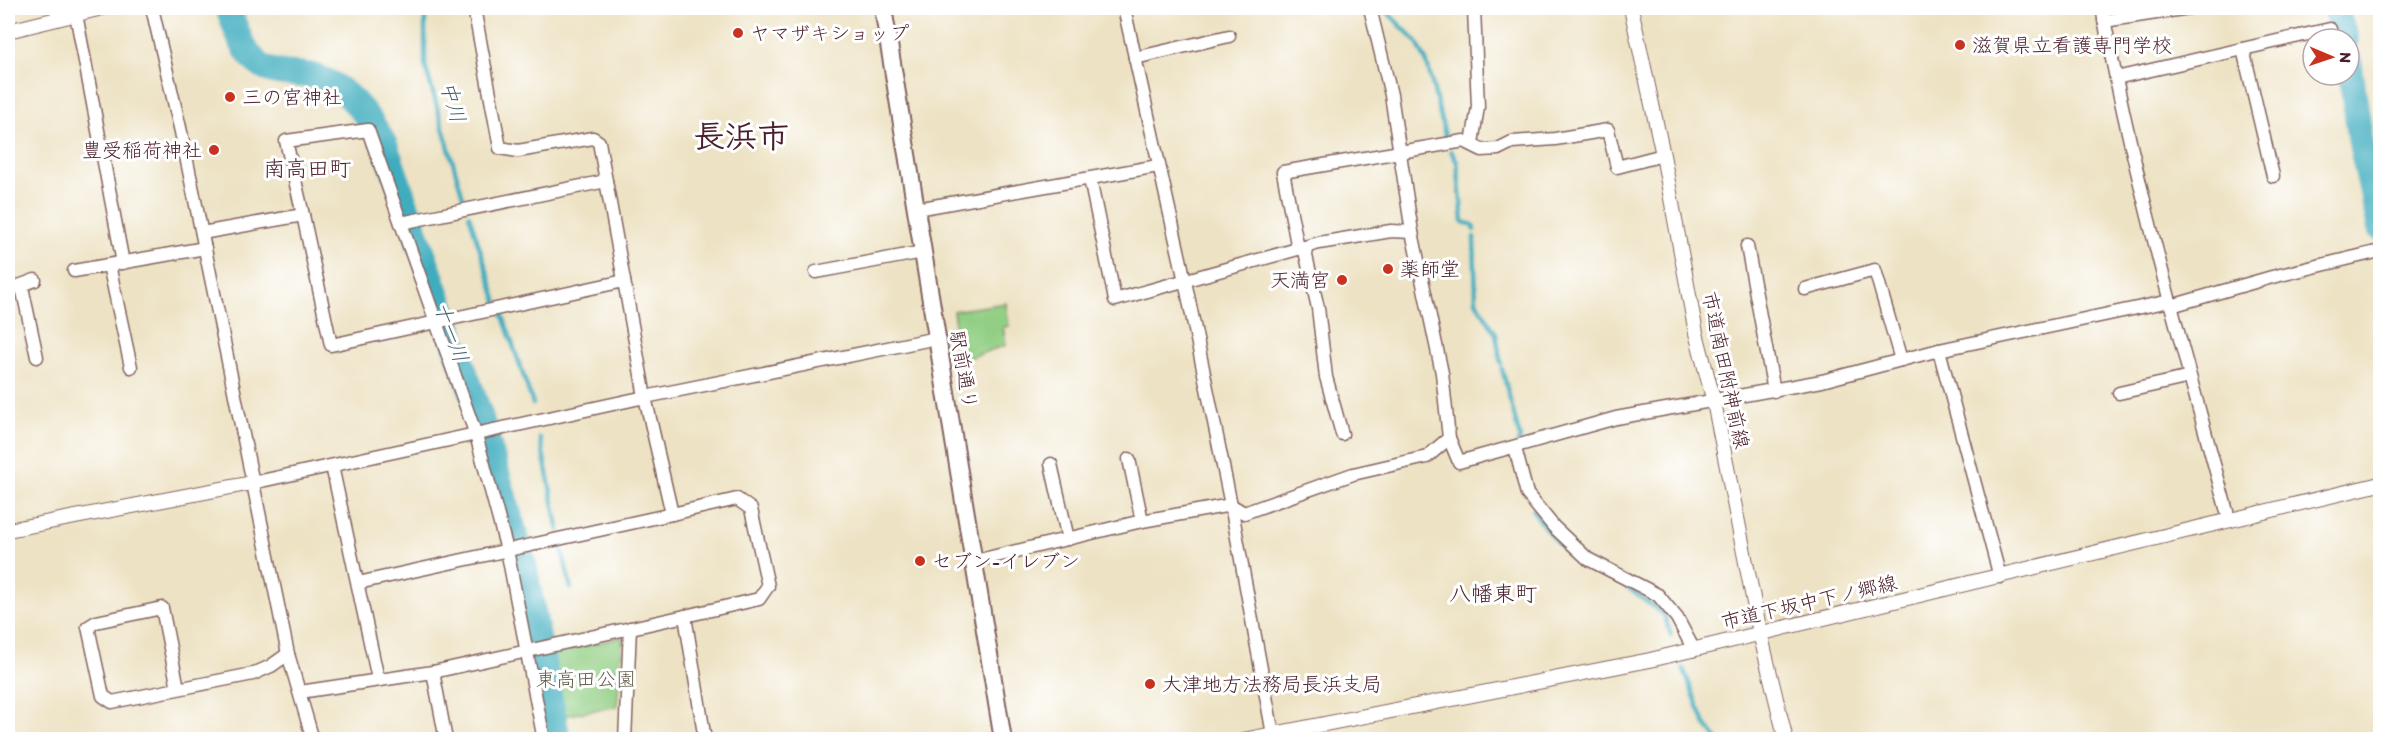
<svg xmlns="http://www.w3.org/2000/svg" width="2388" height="747" viewBox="0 0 2388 747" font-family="Itim,'Klee One',sans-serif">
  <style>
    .green { fill: #92cf84; stroke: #6e7758; stroke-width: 1.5 }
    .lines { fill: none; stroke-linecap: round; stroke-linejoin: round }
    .stream { stroke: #40adbf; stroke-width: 4.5 }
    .river { stroke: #40adbf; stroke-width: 26 }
    .minor-casing { stroke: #836360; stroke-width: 15 }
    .tertiary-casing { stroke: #836360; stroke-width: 16 }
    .secondary-casing { stroke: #836360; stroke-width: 20 }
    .minor { stroke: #fff; stroke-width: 12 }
    .tertiary { stroke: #fff; stroke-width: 14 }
    .secondary { stroke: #fff; stroke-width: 16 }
    .poi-dot { fill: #c8321e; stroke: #fff; stroke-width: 2 }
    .labels { text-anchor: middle; stroke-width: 6; stroke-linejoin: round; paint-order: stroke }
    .poi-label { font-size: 20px; fill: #4a1f2b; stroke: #fff; text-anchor: start }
    .street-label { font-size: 20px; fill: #4a1f2b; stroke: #fff }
    .park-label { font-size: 20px; fill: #635d4a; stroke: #fff }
    .water-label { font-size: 21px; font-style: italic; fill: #465f6e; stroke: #fff }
    .quarter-label { font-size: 22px; fill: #4a1f2b; stroke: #fff }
    .town-label { font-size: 32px; font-weight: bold; fill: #4a1f2b; stroke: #fff }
  </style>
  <rect width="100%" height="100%" fill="#fff"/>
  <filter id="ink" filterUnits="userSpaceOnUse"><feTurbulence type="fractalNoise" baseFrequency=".0167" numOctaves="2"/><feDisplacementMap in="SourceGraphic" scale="12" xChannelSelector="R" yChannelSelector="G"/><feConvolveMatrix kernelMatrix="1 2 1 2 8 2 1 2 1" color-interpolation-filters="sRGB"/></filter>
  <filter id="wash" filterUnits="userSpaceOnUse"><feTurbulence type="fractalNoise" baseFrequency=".008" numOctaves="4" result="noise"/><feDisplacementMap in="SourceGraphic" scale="24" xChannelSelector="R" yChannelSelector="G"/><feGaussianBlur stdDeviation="1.35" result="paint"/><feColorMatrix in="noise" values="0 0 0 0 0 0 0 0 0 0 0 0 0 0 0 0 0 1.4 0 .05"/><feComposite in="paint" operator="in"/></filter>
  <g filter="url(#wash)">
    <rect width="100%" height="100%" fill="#ede2c3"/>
    <g class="green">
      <polygon points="1006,303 1009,326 1003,327 1006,345 960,361 953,311"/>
      <polygon points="623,637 617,706 558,717 546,655"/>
    </g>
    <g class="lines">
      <g class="stream">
        <polyline points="425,8 425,65 465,204"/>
        <polyline points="1383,8 1416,41 1427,63 1446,139"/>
        <polyline points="1451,151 1457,162 1463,222 1473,225 1474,230"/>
        <polyline points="469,215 497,302"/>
        <polyline points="1474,237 1476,301 1496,334 1501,364"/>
        <polyline points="502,313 533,404"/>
        <polyline points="1502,369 1520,438 1518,442"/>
        <polyline points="540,438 559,531"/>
        <path d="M1533 510C1554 543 1570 559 1606 575"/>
        <polyline points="561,545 571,589"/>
        <polyline points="1619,581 1664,615 1671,635"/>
        <polyline points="1683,668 1705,724 1718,740"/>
        <polyline points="44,740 71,733 84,740"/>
      </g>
      <g class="river">
        <path d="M228 8C236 28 244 59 267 69 280 75 299 73 313 76 345 84 370 117 385 145L480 415 524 565 558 740"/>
        <polyline points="2335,8 2346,39"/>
        <polyline points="2349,60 2361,143 2380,228"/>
      </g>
    </g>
  </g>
  <g filter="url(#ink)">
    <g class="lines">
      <defs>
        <g id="minor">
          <polyline points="152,8 181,132 288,654 313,740"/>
          <polyline points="474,8 500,148 518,151 593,138 599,142 645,397 937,338"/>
          <path d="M2102 8C2134 180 2183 350 2229 519"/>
          <polyline points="76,14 123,263"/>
          <polyline points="2104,21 2189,8"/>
          <polyline points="2243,49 2273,176"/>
          <polyline points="1135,58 1229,36"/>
          <polyline points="2116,78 2330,29"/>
          <polyline points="1472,143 1478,107 1474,8"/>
          <polyline points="1090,179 1115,300 1319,243 1391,231 1412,232"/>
          <polyline points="917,209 1158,166"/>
          <polyline points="303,215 331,345 624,281"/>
          <polyline points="401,223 606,181"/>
          <polyline points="202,233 303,215 286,141 368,130 476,435 507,550 544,740"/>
          <polyline points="1747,246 1774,391"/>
          <polyline points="1304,247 1318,308 1326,377 1342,434"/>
          <polyline points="1298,249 1283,172 1464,141 1482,150 1498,149 1512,142 1555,139 1608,130 1617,167 1663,155"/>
          <polyline points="109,265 131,367"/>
          <polyline points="74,271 205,248"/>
          <polyline points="816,272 923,252"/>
          <polyline points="22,287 37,357"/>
          <polyline points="1805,289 1875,270 1901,360"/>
          <polyline points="8,290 35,280"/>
          <polyline points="2171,306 2272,277 2380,251"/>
          <polyline points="1939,350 2000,577"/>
          <polyline points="2119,393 2190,377"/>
          <polyline points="1449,438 1459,462 1616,418 1822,381 1939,350 2170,301"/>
          <polyline points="1515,448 1527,494 1554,527 1588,559 1658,595 1677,618 1694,650"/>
          <polyline points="1129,459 1142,521"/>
          <polyline points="1051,464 1068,539"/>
          <polyline points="332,466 378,679"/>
          <polyline points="252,483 645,397 672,514 737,499 751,509 768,586 759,599 685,616 705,740"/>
          <polyline points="1231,505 1244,513 1353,474 1427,457 1449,438 1442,373 1412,232 1391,95 1370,8"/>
          <polyline points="1231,505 1274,740"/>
          <polyline points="975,561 1142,521 1231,505 1185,281 1124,8"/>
          <polyline points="358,583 672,514"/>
          <polyline points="178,688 162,608 96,622 88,627 103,696 112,702 253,674 271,666 288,654"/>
          <polyline points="300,692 433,672"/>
          <polyline points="446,740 433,672 685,616"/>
          <polyline points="625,740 630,628"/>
        </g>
        <g id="tertiary">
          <polyline points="1631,8 1663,155 1696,333 1714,402 1760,633 1786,740"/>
          <polyline points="8,31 102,8"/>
          <polyline points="8,530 252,483"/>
          <polyline points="1243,740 1650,660 2380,484"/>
        </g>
        <polyline id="secondary" points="883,8 1003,740"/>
      </defs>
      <use href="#minor" class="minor-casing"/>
      <use href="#tertiary" class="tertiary-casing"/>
      <use href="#secondary" class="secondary-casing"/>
      <use href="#minor" class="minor"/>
      <use href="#tertiary" class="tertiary"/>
      <use href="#secondary" class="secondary"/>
    </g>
  </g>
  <g class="poi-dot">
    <circle cx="738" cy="33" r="6"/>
    <circle cx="1960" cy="45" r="6"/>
    <circle cx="230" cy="97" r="6"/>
    <circle cx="214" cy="150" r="6"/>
    <circle cx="1388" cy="269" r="6"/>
    <circle cx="1342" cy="280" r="6"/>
    <circle cx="920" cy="561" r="6"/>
    <circle cx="1150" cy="684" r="6"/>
  </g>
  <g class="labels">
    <g class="poi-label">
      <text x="750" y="40">ヤマザキショップ</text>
      <text x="1972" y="52">滋賀県立看護専門学校</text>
      <text x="242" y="104">三の宮神社</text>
      <text x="202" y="157" text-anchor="end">豊受稲荷神社</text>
      <text x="1400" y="276">薬師堂</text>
      <text x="1330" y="287" text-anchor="end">天満宮</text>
      <text x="932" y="568">セブン-イレブン</text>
      <text x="1162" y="691">大津地方法務局長浜支局</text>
    </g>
    <g class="street-label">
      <text transform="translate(964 370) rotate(80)" y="7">駅前通り</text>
      <text transform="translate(1726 370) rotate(78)" y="7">市道南田附神前線</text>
      <text transform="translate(1809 602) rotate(-13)" y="7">市道下坂中下ノ郷線</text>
    </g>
    <g class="park-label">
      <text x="586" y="686">東高田公園</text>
    </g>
    <g class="water-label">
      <text transform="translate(453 102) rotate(74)" y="7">中川</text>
      <text transform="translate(451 332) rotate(70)" y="7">十一川</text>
    </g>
    <g class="quarter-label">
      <text x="307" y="176">南高田町</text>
      <text x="1493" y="601">八幡東町</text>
    </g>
    <g class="town-label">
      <text x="741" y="147">長浜市</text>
    </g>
  </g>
  <rect width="2388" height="747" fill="none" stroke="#fff" stroke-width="30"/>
  <g transform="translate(2331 57) rotate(92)"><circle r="28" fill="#ffffff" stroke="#b7a5aa" stroke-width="1.5"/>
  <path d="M0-4.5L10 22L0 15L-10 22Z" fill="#c8321e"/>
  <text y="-9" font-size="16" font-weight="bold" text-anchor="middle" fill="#4a1f2b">N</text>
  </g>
</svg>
